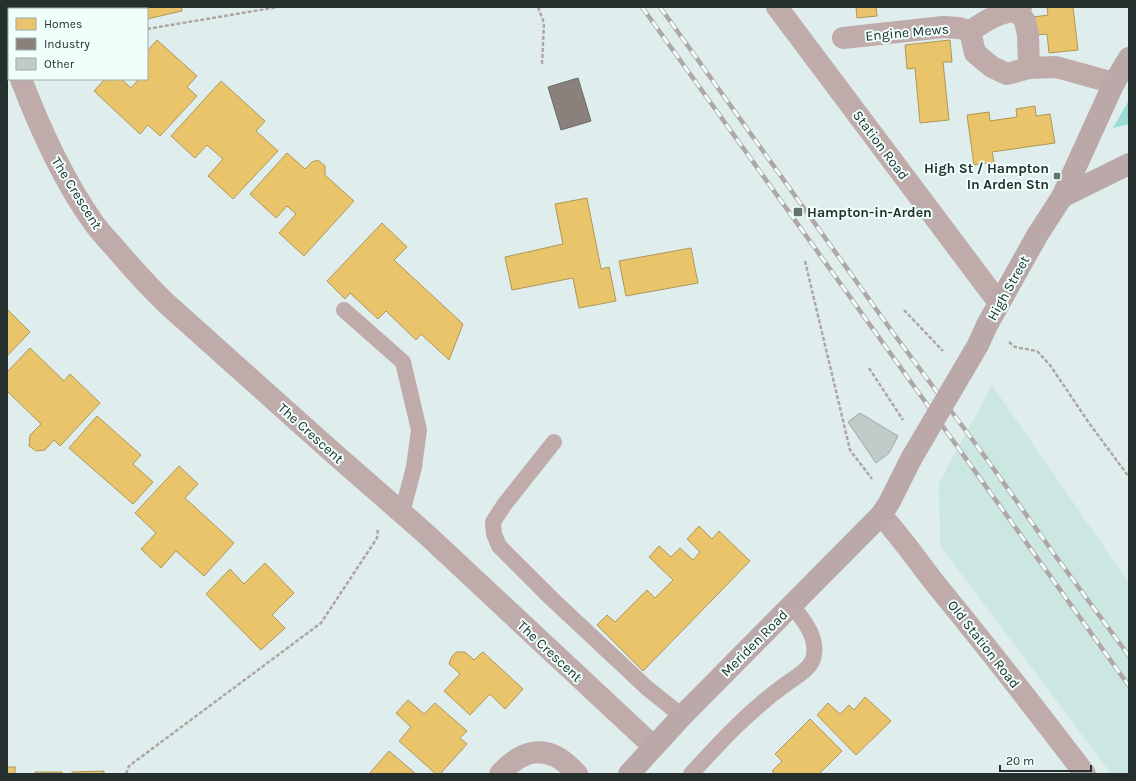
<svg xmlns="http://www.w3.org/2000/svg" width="1136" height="781" viewBox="0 0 1136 781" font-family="Karla,sans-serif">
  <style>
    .built { fill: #cce7e2 }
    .green { fill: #99ddd5 }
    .homes { fill: #e9c46a; stroke: #ae9758 }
    .industry { fill: #8a817c; stroke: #6c6864 }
    .building { fill: #c0cbc9; stroke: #9faaa8 }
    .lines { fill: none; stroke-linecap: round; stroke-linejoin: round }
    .path { stroke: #aea6a5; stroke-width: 2.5; stroke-dasharray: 4 2; stroke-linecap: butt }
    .lane { stroke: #beabaa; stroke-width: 16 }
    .street { stroke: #beabaa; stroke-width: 22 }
    .secondary { stroke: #baa9a8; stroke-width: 22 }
    .rail-casing { stroke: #afa7a6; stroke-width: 4.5 }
    .rail { stroke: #effffc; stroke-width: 3; stroke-dasharray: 9; stroke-linecap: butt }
    .secondary-bridge { stroke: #baa9a8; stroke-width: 22 }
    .poi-dot { fill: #667270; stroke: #effffc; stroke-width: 1.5 }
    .labels { text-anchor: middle; stroke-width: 4; stroke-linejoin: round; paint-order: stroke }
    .street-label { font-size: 14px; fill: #252f2d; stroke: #effffc }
    .poi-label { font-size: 14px; font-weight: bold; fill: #252f2d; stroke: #effffc; text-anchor: end }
  </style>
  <rect width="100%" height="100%" fill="#dfeeec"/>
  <polygon class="built" points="992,385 1129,583 1129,774 1111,774 940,546 939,483"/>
  <polygon class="green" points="1129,100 1129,124 1113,128"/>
  <g class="homes">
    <polygon points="117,7 181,7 182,11 147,19 147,9 117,9"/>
    <polygon points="856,7 876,7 877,16 857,18"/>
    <polygon points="1047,7 1073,7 1078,50 1049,53 1047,34 1035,35 1033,17 1048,15"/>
    <polygon points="157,40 197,76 187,87 197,96 160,136 148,125 140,134 94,91 105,79 121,79 131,88 139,79 147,79 147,51"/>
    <polygon points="950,40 952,62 943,62 949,120 920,123 915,68 907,69 905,45"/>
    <polygon points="221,81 265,121 256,131 278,151 233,199 208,176 223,159 207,145 195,158 171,136"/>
    <polygon points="1035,106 1036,116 1050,114 1055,143 992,152 994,162 974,165 967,115 989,112 990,121 1017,117 1016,109"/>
    <polygon points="287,153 305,169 312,162 318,160 325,166 325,175 354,201 304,256 279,233 296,214 287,206 276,218 250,194"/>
    <polygon points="587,198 601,269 609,267 616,301 579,308 573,278 512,290 505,257 563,244 555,204"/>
    <polygon points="382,223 407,247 394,260 463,324 449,360 421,334 416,340 386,311 378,319 350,293 345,299 327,281"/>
    <polygon points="691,248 698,283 626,296 619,261"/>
    <polygon points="7,309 30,332 7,356"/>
    <polygon points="30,348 64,381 70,374 100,403 60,446 54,440 45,450 36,451 29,446 30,435 41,424 7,391 7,372"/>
    <polygon points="97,416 141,455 133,464 153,482 133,504 69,448"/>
    <polygon points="179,466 198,484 185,498 234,543 204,576 176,551 161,568 141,549 156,533 135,513"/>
    <polygon points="699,526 712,539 719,531 750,561 643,671 597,625 607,615 615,622 647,590 655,598 673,580 649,557 659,546 671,557 680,548 693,560 700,552 687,539"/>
    <polygon points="265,563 294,593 272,615 285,628 261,650 206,594 230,569 244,584"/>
    <polygon points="456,652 465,652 474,660 483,652 523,689 505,709 490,694 470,715 444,691 460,674 449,664 451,658"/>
    <polygon points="865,697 891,721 856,755 817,715 828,703 840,714 849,705 854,710"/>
    <polygon points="408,700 424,714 435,703 467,731 460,738 467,744 440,774 436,774 399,741 411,727 396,713"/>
    <polygon points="810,719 842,751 819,774 775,774 772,771 782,761 775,754"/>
    <polygon points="389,751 416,774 369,774"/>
    <rect x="7" y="767" width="8" height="7"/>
    <polygon points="104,771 104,774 72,774 72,772"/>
    <rect x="35" y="772" width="27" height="2"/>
  </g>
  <polygon class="industry" points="578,78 591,121 561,130 548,87"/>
  <polygon class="building" points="860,413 898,436 889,453 876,463 848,422"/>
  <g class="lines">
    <g class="path">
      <polyline points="538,7 544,23 542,64"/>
      <polyline points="147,29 278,7"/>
      <polyline points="805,261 850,450 872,479"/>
      <polyline points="904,310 943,351"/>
      <polyline points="1009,342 1015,347 1037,351 1050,365 1089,423 1129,477"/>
      <polyline points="869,368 903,420"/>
      <polyline points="126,774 129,766 321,623 377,538 378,529"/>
    </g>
    <g class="lane">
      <polyline points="344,310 403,362 419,430 414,467 402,513"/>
      <polyline points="554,442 504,505 493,522 494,534 499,546 552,599 647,688 682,716"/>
      <path d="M691 774C720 742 751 709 786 684 797 676 813 668 814 654 817 635 802 619 792 605"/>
    </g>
    <g class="street">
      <polyline points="777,7 999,303"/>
      <path d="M1021 7 1017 11C999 11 985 22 970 31L975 53 992 67 1007 74 1029 68 1056 67 1114 83"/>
      <polyline points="1017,11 1025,21 1028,35 1029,68"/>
      <polyline points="843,38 943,27 959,28 970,31"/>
      <polyline points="7,41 9,47"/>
      <path d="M21 79C40 129 62 178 93 222 99 231 107 239 115 248 132 268 149 287 168 305L330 450 426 534 653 746"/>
      <path d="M881 515C902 538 919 563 938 587 988 648 1037 711 1085 774"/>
      <path d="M500 774C514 758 534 746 555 756 563 759 571 768 577 774"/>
    </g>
    <g class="secondary">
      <polyline points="1062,197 1129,164"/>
      <polyline points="978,345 987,325 1038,234 1062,197 1114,83 1129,58"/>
      <polyline points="629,774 682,716 881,515 889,503 911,459"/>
    </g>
    <defs>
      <g id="rail">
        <polyline points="642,7 1129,686"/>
        <polyline points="660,7 891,330 983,454 1057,558 1129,656"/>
      </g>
    </defs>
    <use href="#rail" class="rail-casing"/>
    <use href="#rail" class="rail"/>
    <polyline class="secondary-bridge" points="911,459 978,345"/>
  </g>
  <g class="poi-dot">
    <rect x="1053" y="172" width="8" height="8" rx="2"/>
    <rect x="793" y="207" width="10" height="10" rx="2"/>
  </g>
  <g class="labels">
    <g class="street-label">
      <text transform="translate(907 32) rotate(-5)" y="5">Engine Mews</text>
      <text transform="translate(881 145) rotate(53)" y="5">Station Road</text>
      <text transform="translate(77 193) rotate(58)" y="5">The Crescent</text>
      <text transform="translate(1008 288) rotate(-61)" y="5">High Street</text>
      <text transform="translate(311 433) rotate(42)" y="5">The Crescent</text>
      <text transform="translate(754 643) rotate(-45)" y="5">Meriden Road</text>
      <text transform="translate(984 644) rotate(52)" y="5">Old Station Road</text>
      <text transform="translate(550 651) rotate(43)" y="5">The Crescent</text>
    </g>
    <g class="poi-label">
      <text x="1049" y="173">High St / Hampton<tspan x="1049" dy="16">In Arden Stn</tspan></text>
      <text x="807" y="217" text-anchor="start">Hampton-in-Arden</text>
    </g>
  </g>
  <rect width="1136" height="781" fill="none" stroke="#252f2d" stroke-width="16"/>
  <rect x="8" y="8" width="140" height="72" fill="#effffc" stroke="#9eaca9"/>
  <rect x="16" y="18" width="20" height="12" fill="#e9c46a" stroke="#9eaca9"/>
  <text x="44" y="28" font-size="12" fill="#252f2d">Homes</text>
  <rect x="16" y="38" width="20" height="12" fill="#8a817c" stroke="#9eaca9"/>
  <text x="44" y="48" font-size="12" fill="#252f2d">Industry</text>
  <rect x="16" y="58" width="20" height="12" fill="#c0cbc9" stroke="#9eaca9"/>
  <text x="44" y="68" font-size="12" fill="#252f2d">Other</text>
  <path d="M1000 765v6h91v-6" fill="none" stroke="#252f2d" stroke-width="2"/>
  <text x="1006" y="765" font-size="12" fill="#252f2d" stroke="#effffc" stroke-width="3" paint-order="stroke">20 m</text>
</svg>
